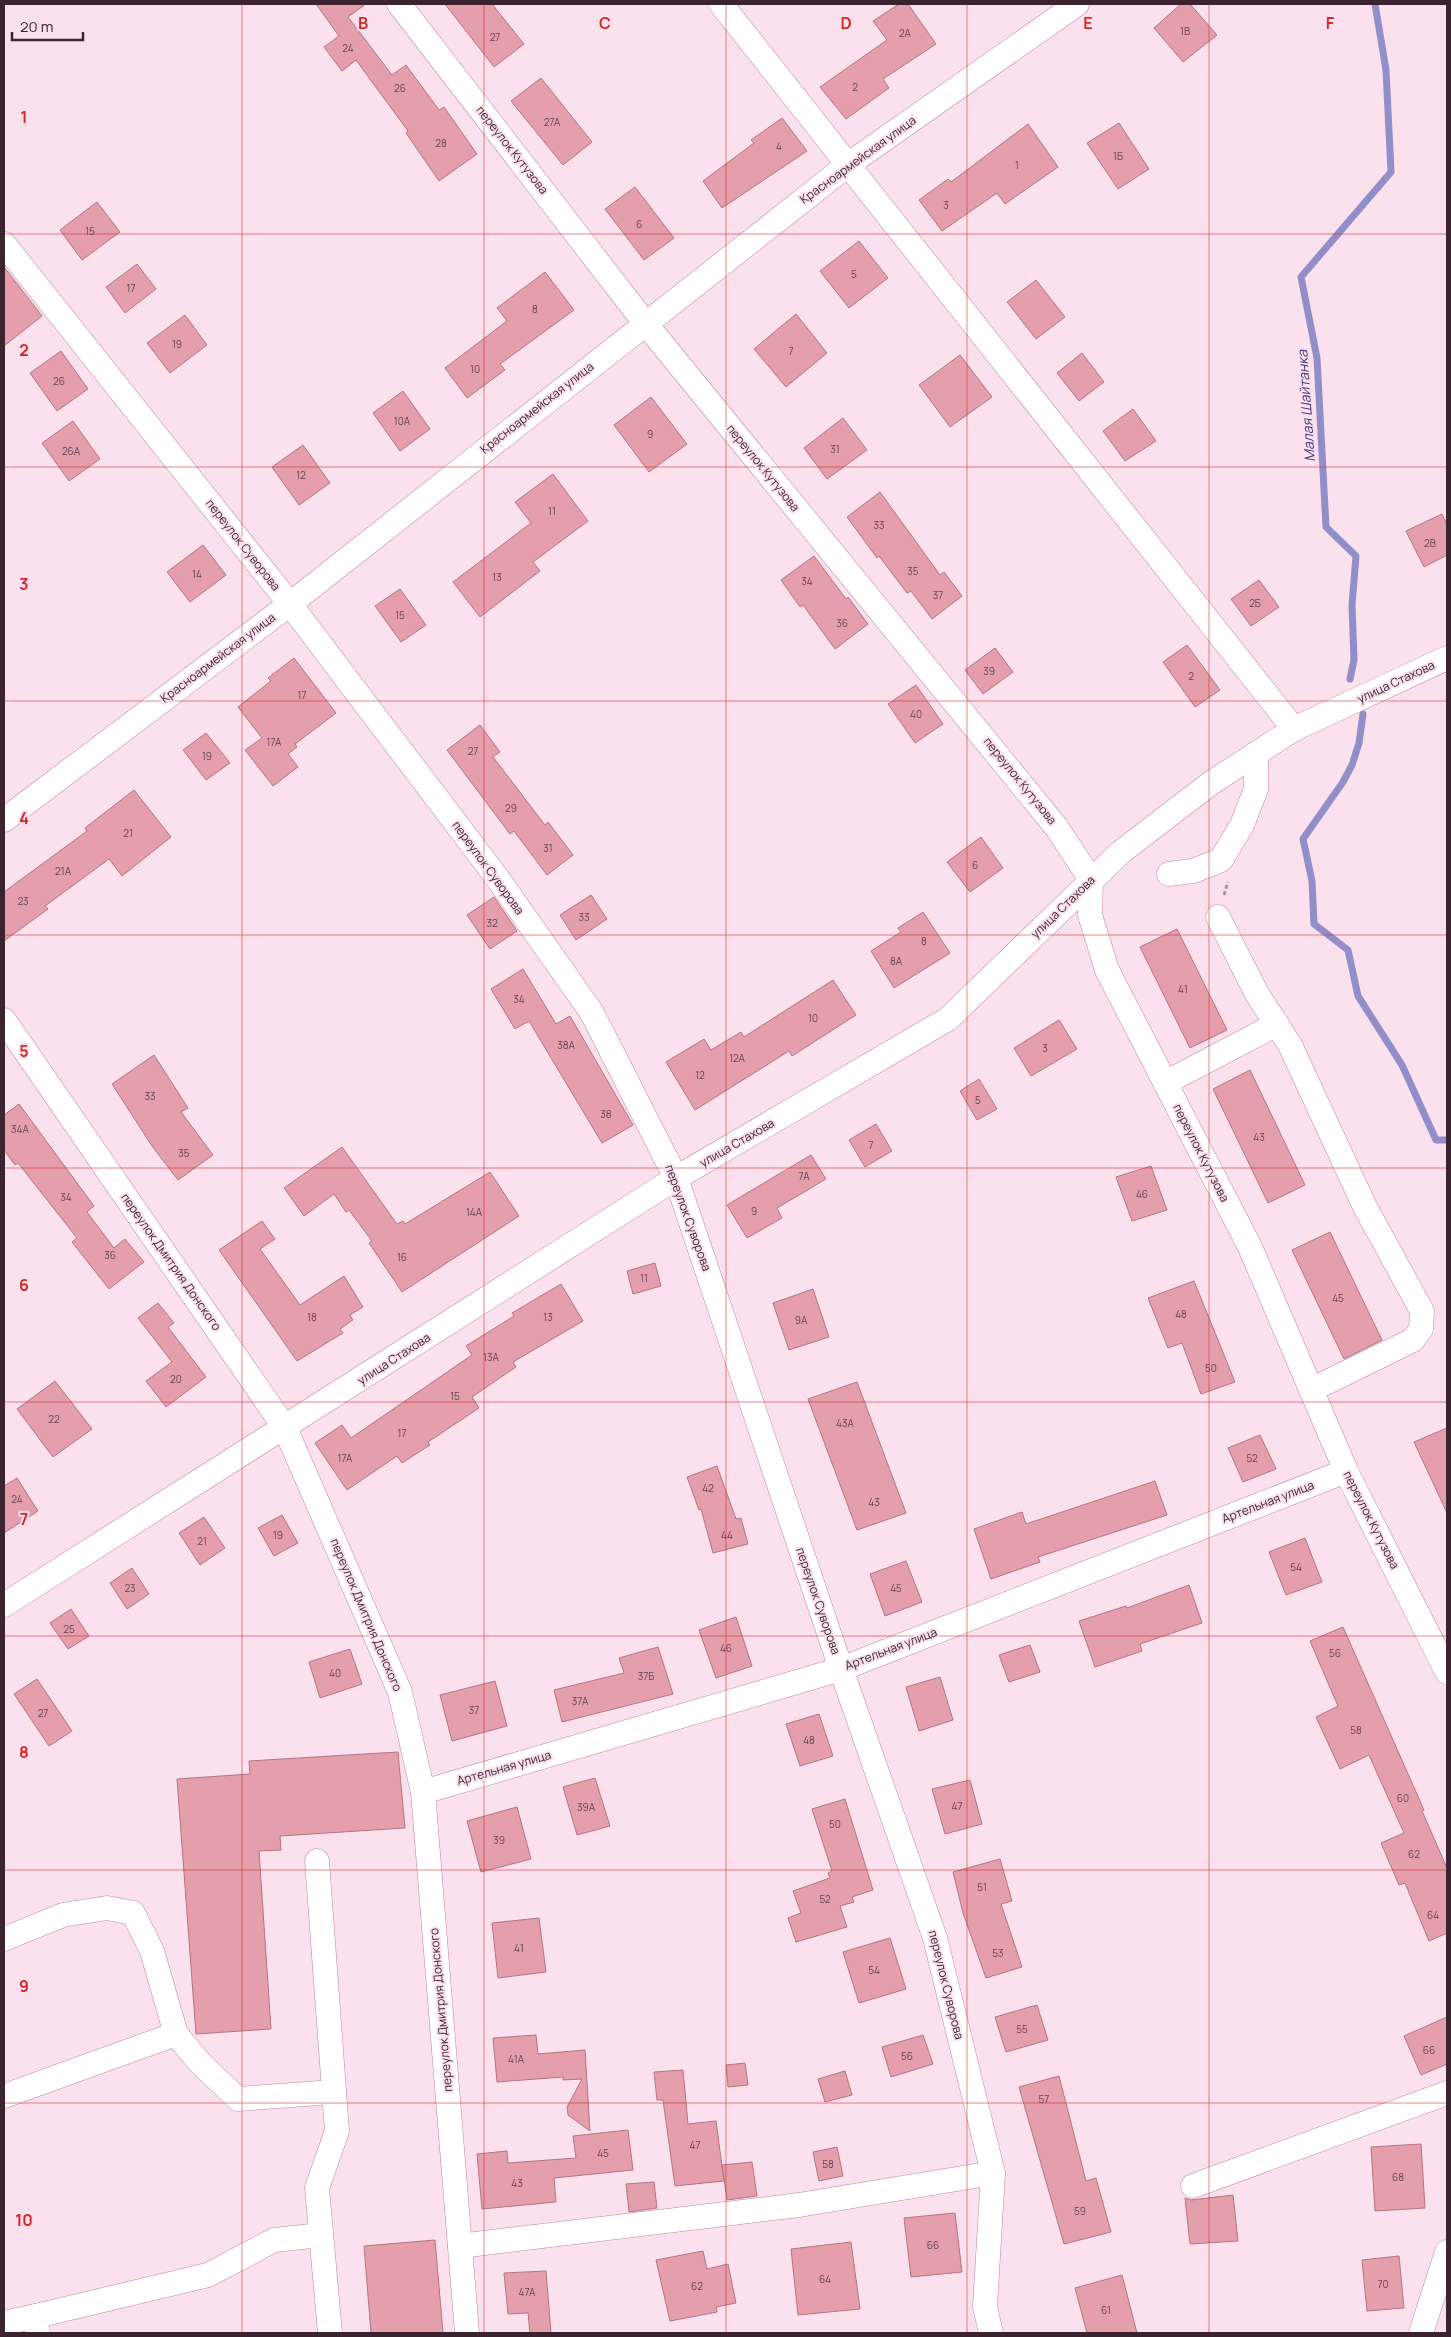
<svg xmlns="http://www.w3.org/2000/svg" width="1451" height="2337" viewBox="0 0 1451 2337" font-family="Manrope,sans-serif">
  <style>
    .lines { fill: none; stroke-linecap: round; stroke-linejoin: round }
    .stream { stroke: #918ec9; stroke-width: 7 }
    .building { fill: #e49eac; stroke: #b67481 }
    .minor-casing { stroke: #c084a4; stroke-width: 25 }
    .path { stroke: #ad93a0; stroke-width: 3; stroke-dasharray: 4 2.5; stroke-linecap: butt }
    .minor { stroke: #fff; stroke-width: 24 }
    .grid { fill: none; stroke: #d62828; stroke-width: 1; stroke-opacity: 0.55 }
    .labels { text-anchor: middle; stroke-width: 4; stroke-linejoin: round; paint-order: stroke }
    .number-label { font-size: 10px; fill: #66424f }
    .street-label { font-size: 12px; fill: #3c2330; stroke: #fbe0ed }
    .water-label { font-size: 14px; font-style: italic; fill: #41377e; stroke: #fbe0ed }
    .grid-label { font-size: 16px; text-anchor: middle; font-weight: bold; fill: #d62828; stroke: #fbe0ed; stroke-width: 4; stroke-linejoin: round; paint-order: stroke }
  </style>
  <rect width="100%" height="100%" fill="#fbe0ed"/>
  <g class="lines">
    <g class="stream">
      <polyline points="1350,679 1354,660 1352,605 1356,556 1326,527 1317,358 1301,277 1391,172 1386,70 1375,4"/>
      <polyline points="1363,714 1359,743 1352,765 1343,782 1303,839 1312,881 1314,924 1348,950 1358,996 1402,1065 1436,1140 1447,1140"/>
    </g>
  </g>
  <g class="building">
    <polygon points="316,4 366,4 348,17 392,75 406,65 439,110 444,107 477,154 439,181 406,133 408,131 356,60 342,71 324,47 339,36"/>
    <polygon points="445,4 492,4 524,44 494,67"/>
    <polygon points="899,4 908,4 936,44 883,79 889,88 846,119 820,87 887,40 873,21"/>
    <polygon points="1181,4 1190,4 1217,35 1183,62 1154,28"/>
    <polygon points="541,78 592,142 563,165 511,101"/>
    <polygon points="782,118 807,151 722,208 703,181 754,143 751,140"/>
    <polygon points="1119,123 1149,169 1118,189 1087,143"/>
    <polygon points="1028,124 1058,167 1005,204 997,193 942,231 919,200 948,179 951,182"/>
    <polygon points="635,187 674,238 644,260 605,209"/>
    <polygon points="97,202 120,232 82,260 60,230"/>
    <polygon points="859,241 888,278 849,308 820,271"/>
    <polygon points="137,264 156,289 125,313 106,287"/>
    <polygon points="4,267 42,316 4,346"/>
    <polygon points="545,272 574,310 500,364 505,370 467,398 445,368 507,321 497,308"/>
    <polygon points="1036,280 1065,317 1036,339 1007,302"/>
    <polygon points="796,314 827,353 786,387 754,349"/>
    <polygon points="185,315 207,345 170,373 147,343"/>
    <polygon points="61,351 88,389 57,411 30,373"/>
    <polygon points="1082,353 1104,382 1079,401 1057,373"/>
    <polygon points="960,355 992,397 950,427 919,385"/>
    <polygon points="403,391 430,429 400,451 373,413"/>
    <polygon points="651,397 687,444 649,472 614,425"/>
    <polygon points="1133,409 1156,441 1125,461 1103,431"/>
    <polygon points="843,418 867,450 827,479 804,448"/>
    <polygon points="73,421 100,459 69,481 42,443"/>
    <polygon points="303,445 330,483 299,505 272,467"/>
    <polygon points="553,474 588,521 533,562 540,571 480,617 453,582 531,523 515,502"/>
    <polygon points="880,492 940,575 944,572 962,596 932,619 911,591 907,593 879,556 877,558 847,517"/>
    <polygon points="1442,514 1447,525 1447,555 1424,567 1406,531"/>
    <polygon points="203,545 226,575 190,602 167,572"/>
    <polygon points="814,556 846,599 848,597 868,624 835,649 803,605 800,607 781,580"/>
    <polygon points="1259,580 1279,607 1251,626 1231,599"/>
    <polygon points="400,589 426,625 401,642 375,606"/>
    <polygon points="1187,645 1220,690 1195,707 1163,662"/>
    <polygon points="995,648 1013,672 983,694 965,670"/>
    <polygon points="294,658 336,713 295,744 297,747 288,754 298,767 273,786 245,750 262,738 238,707 271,681 268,678"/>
    <polygon points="916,685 943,724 915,743 888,704"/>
    <polygon points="480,725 500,752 493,757 545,825 548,822 573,855 547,875 514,831 510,834 447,750"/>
    <polygon points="206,733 230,763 206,780 183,750"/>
    <polygon points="134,790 171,837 122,876 109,859 45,906 48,909 4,941 4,892 87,831 85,828"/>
    <polygon points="981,837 1003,868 970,892 947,862"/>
    <polygon points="591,895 607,919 576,940 560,915"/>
    <polygon points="494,897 517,931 490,949 467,915"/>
    <polygon points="923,912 950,953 894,988 871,951 901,932 898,928"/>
    <polygon points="1177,929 1227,1030 1190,1048 1140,947"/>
    <polygon points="523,969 556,1024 570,1016 633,1125 602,1143 529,1021 515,1029 491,989"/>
    <polygon points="833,980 856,1015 792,1056 789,1051 695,1110 666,1062 704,1039 711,1050 741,1032 744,1037"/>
    <polygon points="1059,1020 1077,1049 1031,1076 1014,1048"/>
    <polygon points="154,1055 188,1108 181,1112 213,1155 178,1180 152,1146 112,1084"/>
    <polygon points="1250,1070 1305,1185 1268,1203 1213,1089"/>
    <polygon points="979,1079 997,1109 977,1120 960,1091"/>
    <polygon points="19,1104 94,1206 87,1212 114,1248 125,1239 144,1262 109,1289 72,1242 77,1238 18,1163 15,1165 4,1150 4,1115"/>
    <polygon points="876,1124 892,1151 865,1167 849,1140"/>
    <polygon points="342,1147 397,1224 403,1221 405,1224 490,1172 519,1216 402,1292 369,1243 372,1241 349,1210 346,1212 334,1194 304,1216 284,1188"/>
    <polygon points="811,1155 826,1179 777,1208 782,1218 747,1238 727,1205"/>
    <polygon points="1151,1166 1167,1210 1132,1221 1116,1177"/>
    <polygon points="262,1221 275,1239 260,1249 300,1305 344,1276 363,1307 350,1315 353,1320 340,1329 343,1333 297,1361 219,1250"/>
    <polygon points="1330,1232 1382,1340 1344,1359 1292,1250"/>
    <polygon points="655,1263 661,1286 633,1294 627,1271"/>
    <polygon points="1194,1281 1235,1382 1201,1394 1182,1343 1168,1348 1148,1298"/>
    <polygon points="561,1284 583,1321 513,1362 516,1367 472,1397 479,1408 428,1442 430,1445 402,1463 397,1456 347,1490 315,1443 342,1425 351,1438 472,1355 466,1346 514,1316 512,1313"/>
    <polygon points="813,1289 829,1337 789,1350 773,1303"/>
    <polygon points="158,1303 174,1323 168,1327 206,1377 166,1407 146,1381 172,1362 138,1318"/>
    <polygon points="55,1381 92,1429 53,1457 17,1409"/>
    <polygon points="857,1382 906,1513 857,1530 808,1399"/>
    <polygon points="1447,1428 1447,1513 1414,1442"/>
    <polygon points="1260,1435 1276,1469 1243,1482 1228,1448"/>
    <polygon points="717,1466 736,1519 741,1518 748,1544 713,1553 701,1509 699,1510 687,1477"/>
    <polygon points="17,1478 38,1511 4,1533 4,1486"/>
    <polygon points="1155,1481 1167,1515 1038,1557 1040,1562 991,1579 974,1529 1022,1512 1026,1524"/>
    <polygon points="282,1515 298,1543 274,1556 258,1528"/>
    <polygon points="204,1517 225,1548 200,1565 179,1533"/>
    <polygon points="1305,1538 1322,1582 1286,1595 1269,1552"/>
    <polygon points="906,1561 922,1602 885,1616 870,1574"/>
    <polygon points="132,1568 149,1594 127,1609 110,1583"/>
    <polygon points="1189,1585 1202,1623 1140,1644 1142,1651 1095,1667 1079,1621 1126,1606 1127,1608"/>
    <polygon points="71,1609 89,1636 68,1649 50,1623"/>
    <polygon points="736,1617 752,1666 716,1678 699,1630"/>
    <polygon points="1343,1627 1424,1810 1422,1811 1447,1868 1447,1933 1429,1941 1405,1883 1399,1885 1381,1843 1404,1833 1369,1755 1340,1769 1316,1717 1338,1706 1310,1641"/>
    <polygon points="1030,1645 1040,1672 1009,1682 999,1655"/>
    <polygon points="658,1647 673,1694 562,1722 554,1690 624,1673 619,1658"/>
    <polygon points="350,1649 362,1684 320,1698 309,1662"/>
    <polygon points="940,1677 953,1720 919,1731 906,1687"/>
    <polygon points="37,1679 72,1731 49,1746 14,1694"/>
    <polygon points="495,1681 507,1726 452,1741 440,1695"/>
    <polygon points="819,1714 833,1756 800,1766 786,1724"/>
    <polygon points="398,1752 405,1828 280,1836 281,1850 259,1851 271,2029 196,2034 177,1779 250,1774 249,1761"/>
    <polygon points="595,1778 610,1826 577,1835 563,1787"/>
    <polygon points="970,1780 982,1824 945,1834 932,1789"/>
    <polygon points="845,1799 873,1890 852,1897 854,1902 840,1906 847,1927 796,1942 788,1918 801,1913 793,1891 830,1878 828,1873 832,1871 812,1809"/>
    <polygon points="517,1807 531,1859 481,1872 467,1821"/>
    <polygon points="1000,1859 1012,1901 1001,1904 1022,1967 986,1978 963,1913 953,1872"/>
    <polygon points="539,1918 546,1972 498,1978 492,1923"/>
    <polygon points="890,1938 906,1989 859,2003 843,1952"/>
    <polygon points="1037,2005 1048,2040 1006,2052 995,2017"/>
    <polygon points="1447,2017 1447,2064 1421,2075 1404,2036"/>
    <polygon points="536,2035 538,2054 585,2050 590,2131 568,2115 567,2107 582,2079 563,2080 563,2077 497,2082 493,2038"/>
    <polygon points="923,2035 933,2064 891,2077 882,2047"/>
    <polygon points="745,2063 748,2085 728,2087 726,2065"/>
    <polygon points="683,2070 688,2124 716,2121 724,2181 675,2186 663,2100 657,2100 654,2072"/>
    <polygon points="845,2071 852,2095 825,2102 818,2079"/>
    <polygon points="1059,2076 1086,2181 1096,2178 1111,2232 1064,2244 1019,2087"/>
    <polygon points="628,2130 633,2170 554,2178 556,2202 482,2209 477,2154 507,2151 508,2163 576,2158 573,2136"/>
    <polygon points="1421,2144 1425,2208 1375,2211 1371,2147"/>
    <polygon points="837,2147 843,2176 819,2181 813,2152"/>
    <polygon points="752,2162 757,2196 727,2200 722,2165"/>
    <polygon points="654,2182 657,2208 629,2212 626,2184"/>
    <polygon points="1233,2195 1238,2241 1190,2244 1185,2198 1191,2200"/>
    <polygon points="955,2213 962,2272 911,2277 904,2218"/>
    <polygon points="435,2240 443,2333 371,2333 364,2246"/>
    <polygon points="851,2242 860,2309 798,2315 791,2249"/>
    <polygon points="703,2251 707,2269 728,2264 736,2303 716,2307 717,2312 670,2321 656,2260"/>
    <polygon points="1399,2256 1404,2308 1367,2311 1362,2260"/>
    <polygon points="546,2271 551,2333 530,2333 528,2313 508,2314 504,2273"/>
    <polygon points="1122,2275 1137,2333 1087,2333 1075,2288"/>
  </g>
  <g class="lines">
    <defs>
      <g id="minor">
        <polyline points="399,4 645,323 1057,828 1091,880 1090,915 1107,970 1250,1247 1346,1471 1447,1672"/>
        <polyline points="721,4 1294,729"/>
        <polyline points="4,244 290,604 498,879 592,1013 676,1178 841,1669 935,1938 993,2173 985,2307 991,2333"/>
        <polyline points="4,820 290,604 849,164 1077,4"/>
        <polyline points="1169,874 1193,871 1221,860 1242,825 1256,789 1256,754"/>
        <polyline points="1218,917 1257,994 1290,1045 1365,1207 1422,1311 1421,1329 1413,1340 1311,1390"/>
        <polyline points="4,1020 285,1428 400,1692 423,1792 467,2333"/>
        <polyline points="1165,1083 1277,1024"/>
        <polyline points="4,1605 676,1178 948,1019 1121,852 1211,783 1294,729 1447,658"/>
        <polyline points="423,1792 841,1669 1346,1471"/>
        <polyline points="317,1861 337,2131 317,2188 330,2333"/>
        <polyline points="4,1939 63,1915 107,1908 133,1913 152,1951 176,2034 200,2063 238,2099 334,2092"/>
        <polyline points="4,2096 176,2034"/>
        <polyline points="1193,2186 1447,2093"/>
        <polyline points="460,2246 799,2205 993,2173"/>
        <polyline points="4,2323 36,2316"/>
        <polyline points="38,2333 36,2316 208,2275 274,2240 321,2235"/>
        <polyline points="1421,2333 1447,2252"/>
      </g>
    </defs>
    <use href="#minor" class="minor-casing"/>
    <polyline class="path" points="1224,895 1228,882"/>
    <use href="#minor" class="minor"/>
  </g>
  <path class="grid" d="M242 4V2333M484 4V2333M726 4V2333M967 4V2333M1209 4V2333M4 234H1447M4 467H1447M4 701H1447M4 935H1447M4 1168H1447M4 1402H1447M4 1636H1447M4 1870H1447M4 2103H1447"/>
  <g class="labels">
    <g class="number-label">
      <text x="1185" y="35">1В</text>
      <text x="905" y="37">2А</text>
      <text x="495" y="41">27</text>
      <text x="348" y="52">24</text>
      <text x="855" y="91">2</text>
      <text x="400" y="92">26</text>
      <text x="552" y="126">27А</text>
      <text x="441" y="147">28</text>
      <text x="779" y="150">4</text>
      <text x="1118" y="160">1Б</text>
      <text x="1017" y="169">1</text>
      <text x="946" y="209">3</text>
      <text x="639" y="228">6</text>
      <text x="90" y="235">15</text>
      <text x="854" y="278">5</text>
      <text x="131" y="292">17</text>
      <text x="535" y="313">8</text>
      <text x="177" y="348">19</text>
      <text x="791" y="355">7</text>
      <text x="475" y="373">10</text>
      <text x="59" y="385">26</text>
      <text x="402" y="425">10А</text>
      <text x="650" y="438">9</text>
      <text x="835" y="453">31</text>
      <text x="71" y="455">26А</text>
      <text x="301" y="479">12</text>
      <text x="552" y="515">11</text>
      <text x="879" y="529">33</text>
      <text x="1430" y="547">2В</text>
      <text x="913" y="575">35</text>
      <text x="197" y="578">14</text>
      <text x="497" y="581">13</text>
      <text x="807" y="585">34</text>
      <text x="938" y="599">37</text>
      <text x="1255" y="607">2Б</text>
      <text x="400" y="619">15</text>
      <text x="842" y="627">36</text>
      <text x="989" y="675">39</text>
      <text x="1191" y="680">2</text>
      <text x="302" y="699">17</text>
      <text x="916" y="718">40</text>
      <text x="274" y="746">17А</text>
      <text x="473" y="755">27</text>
      <text x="207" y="760">19</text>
      <text x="511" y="812">29</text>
      <text x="128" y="837">21</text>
      <text x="548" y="852">31</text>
      <text x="975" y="869">6</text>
      <text x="63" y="875">21А</text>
      <text x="23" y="905">23</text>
      <text x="584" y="921">33</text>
      <text x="492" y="927">32</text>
      <text x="924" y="945">8</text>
      <text x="896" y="965">8А</text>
      <text x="1183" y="993">41</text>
      <text x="519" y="1003">34</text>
      <text x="813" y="1022">10</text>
      <text x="566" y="1049">38А</text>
      <text x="1045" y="1052">3</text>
      <text x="737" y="1062">12А</text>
      <text x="700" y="1079">12</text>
      <text x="150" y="1100">33</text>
      <text x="978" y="1104">5</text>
      <text x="606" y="1118">38</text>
      <text x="20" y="1133">34А</text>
      <text x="1259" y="1141">43</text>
      <text x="871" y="1149">7</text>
      <text x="184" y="1157">35</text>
      <text x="804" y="1180">7А</text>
      <text x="1142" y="1198">46</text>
      <text x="66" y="1201">34</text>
      <text x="754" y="1215">9</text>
      <text x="474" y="1216">14А</text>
      <text x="110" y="1259">36</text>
      <text x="402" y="1261">16</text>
      <text x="644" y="1282">11</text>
      <text x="1338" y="1302">45</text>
      <text x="1181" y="1318">48</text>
      <text x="312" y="1321">18</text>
      <text x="548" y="1321">13</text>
      <text x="801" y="1324">9А</text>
      <text x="491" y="1361">13А</text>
      <text x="1211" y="1372">50</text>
      <text x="176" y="1383">20</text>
      <text x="455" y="1400">15</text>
      <text x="54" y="1423">22</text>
      <text x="845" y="1427">43А</text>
      <text x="402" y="1437">17</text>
      <text x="345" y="1462">17А</text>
      <text x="1252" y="1462">52</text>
      <text x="708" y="1492">42</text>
      <text x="17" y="1503">24</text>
      <text x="874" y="1506">43</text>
      <text x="278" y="1539">19</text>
      <text x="727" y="1539">44</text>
      <text x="202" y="1545">21</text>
      <text x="1296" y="1571">54</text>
      <text x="130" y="1592">23</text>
      <text x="896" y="1592">45</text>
      <text x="69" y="1633">25</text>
      <text x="726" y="1652">46</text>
      <text x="1335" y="1657">56</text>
      <text x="335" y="1677">40</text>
      <text x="646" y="1680">37Б</text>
      <text x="580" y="1705">37А</text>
      <text x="474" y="1714">37</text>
      <text x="43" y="1717">27</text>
      <text x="1356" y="1734">58</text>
      <text x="809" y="1744">48</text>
      <text x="1403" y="1802">60</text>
      <text x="957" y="1810">47</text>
      <text x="586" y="1811">39А</text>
      <text x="835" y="1828">50</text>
      <text x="499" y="1844">39</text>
      <text x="1414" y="1858">62</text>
      <text x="982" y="1891">51</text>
      <text x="825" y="1903">52</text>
      <text x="1433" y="1919">64</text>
      <text x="519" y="1952">41</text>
      <text x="998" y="1957">53</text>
      <text x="874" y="1974">54</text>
      <text x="1022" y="2033">55</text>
      <text x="1429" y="2054">66</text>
      <text x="907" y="2060">56</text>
      <text x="516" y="2063">41А</text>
      <text x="1044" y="2103">57</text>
      <text x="695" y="2149">47</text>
      <text x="603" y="2157">45</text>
      <text x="828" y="2168">58</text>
      <text x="1398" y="2181">68</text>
      <text x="517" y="2187">43</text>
      <text x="1080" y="2215">59</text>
      <text x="933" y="2249">66</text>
      <text x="825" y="2283">64</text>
      <text x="1383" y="2288">70</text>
      <text x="697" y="2290">62</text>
      <text x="527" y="2296">47А</text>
      <text x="1106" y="2314">61</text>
    </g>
    <g class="street-label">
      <text transform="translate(512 150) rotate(52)" y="4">переулок Кутузова</text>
      <text transform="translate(858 160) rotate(-36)" y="4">Красноармейская улица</text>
      <text transform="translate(537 408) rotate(-38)" y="4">Красноармейская улица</text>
      <text transform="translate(763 468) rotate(51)" y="4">переулок Кутузова</text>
      <text transform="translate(243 545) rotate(52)" y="4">переулок Суворова</text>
      <text transform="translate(218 658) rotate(-37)" y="4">Красноармейская улица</text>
      <text transform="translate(1396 682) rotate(-25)" y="4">улица Стахова</text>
      <text transform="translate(1020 781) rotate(51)" y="4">переулок Кутузова</text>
      <text transform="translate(488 868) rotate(54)" y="4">переулок Суворова</text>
      <text transform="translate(1063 907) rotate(-44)" y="4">улица Стахова</text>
      <text transform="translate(737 1143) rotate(-30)" y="4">улица Стахова</text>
      <text transform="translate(1201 1153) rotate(63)" y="4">переулок Кутузова</text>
      <text transform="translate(688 1218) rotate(70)" y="4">переулок Суворова</text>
      <text transform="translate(171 1262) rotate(55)" y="4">переулок Дмитрия Донского</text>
      <text transform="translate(394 1359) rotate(-33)" y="4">улица Стахова</text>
      <text transform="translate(1268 1502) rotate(-21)" y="4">Артельная улица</text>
      <text transform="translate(1371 1520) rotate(63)" y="4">переулок Кутузова</text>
      <text transform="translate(818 1601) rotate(71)" y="4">переулок Суворова</text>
      <text transform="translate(366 1615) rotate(67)" y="4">переулок Дмитрия Донского</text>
      <text transform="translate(891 1649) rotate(-21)" y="4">Артельная улица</text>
      <text transform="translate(504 1768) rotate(-16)" y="4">Артельная улица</text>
      <text transform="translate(946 1985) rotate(76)" y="4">переулок Суворова</text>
      <text transform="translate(441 2010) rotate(-95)" y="4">переулок Дмитрия Донского</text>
    </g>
    <g class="water-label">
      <text transform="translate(1306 406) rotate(-94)" y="5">Малая Шайтанка</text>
    </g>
  </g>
  <g class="grid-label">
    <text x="363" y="29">B</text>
    <text x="605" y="29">C</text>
    <text x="846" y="29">D</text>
    <text x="1088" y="29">E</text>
    <text x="1330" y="29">F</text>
    <text x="24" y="123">1</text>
    <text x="24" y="356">2</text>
    <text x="24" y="590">3</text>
    <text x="24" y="824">4</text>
    <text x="24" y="1057">5</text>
    <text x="24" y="1291">6</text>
    <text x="24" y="1525">7</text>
    <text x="24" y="1758">8</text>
    <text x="24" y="1992">9</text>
    <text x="24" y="2226">10</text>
  </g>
  <rect width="1451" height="2337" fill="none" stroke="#3c2330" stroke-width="10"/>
  <path d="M12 32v8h71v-8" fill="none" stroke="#3c2330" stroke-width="2.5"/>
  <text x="20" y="32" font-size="15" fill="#3c2330" stroke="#fbe0ed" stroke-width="4" paint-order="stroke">20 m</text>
</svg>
